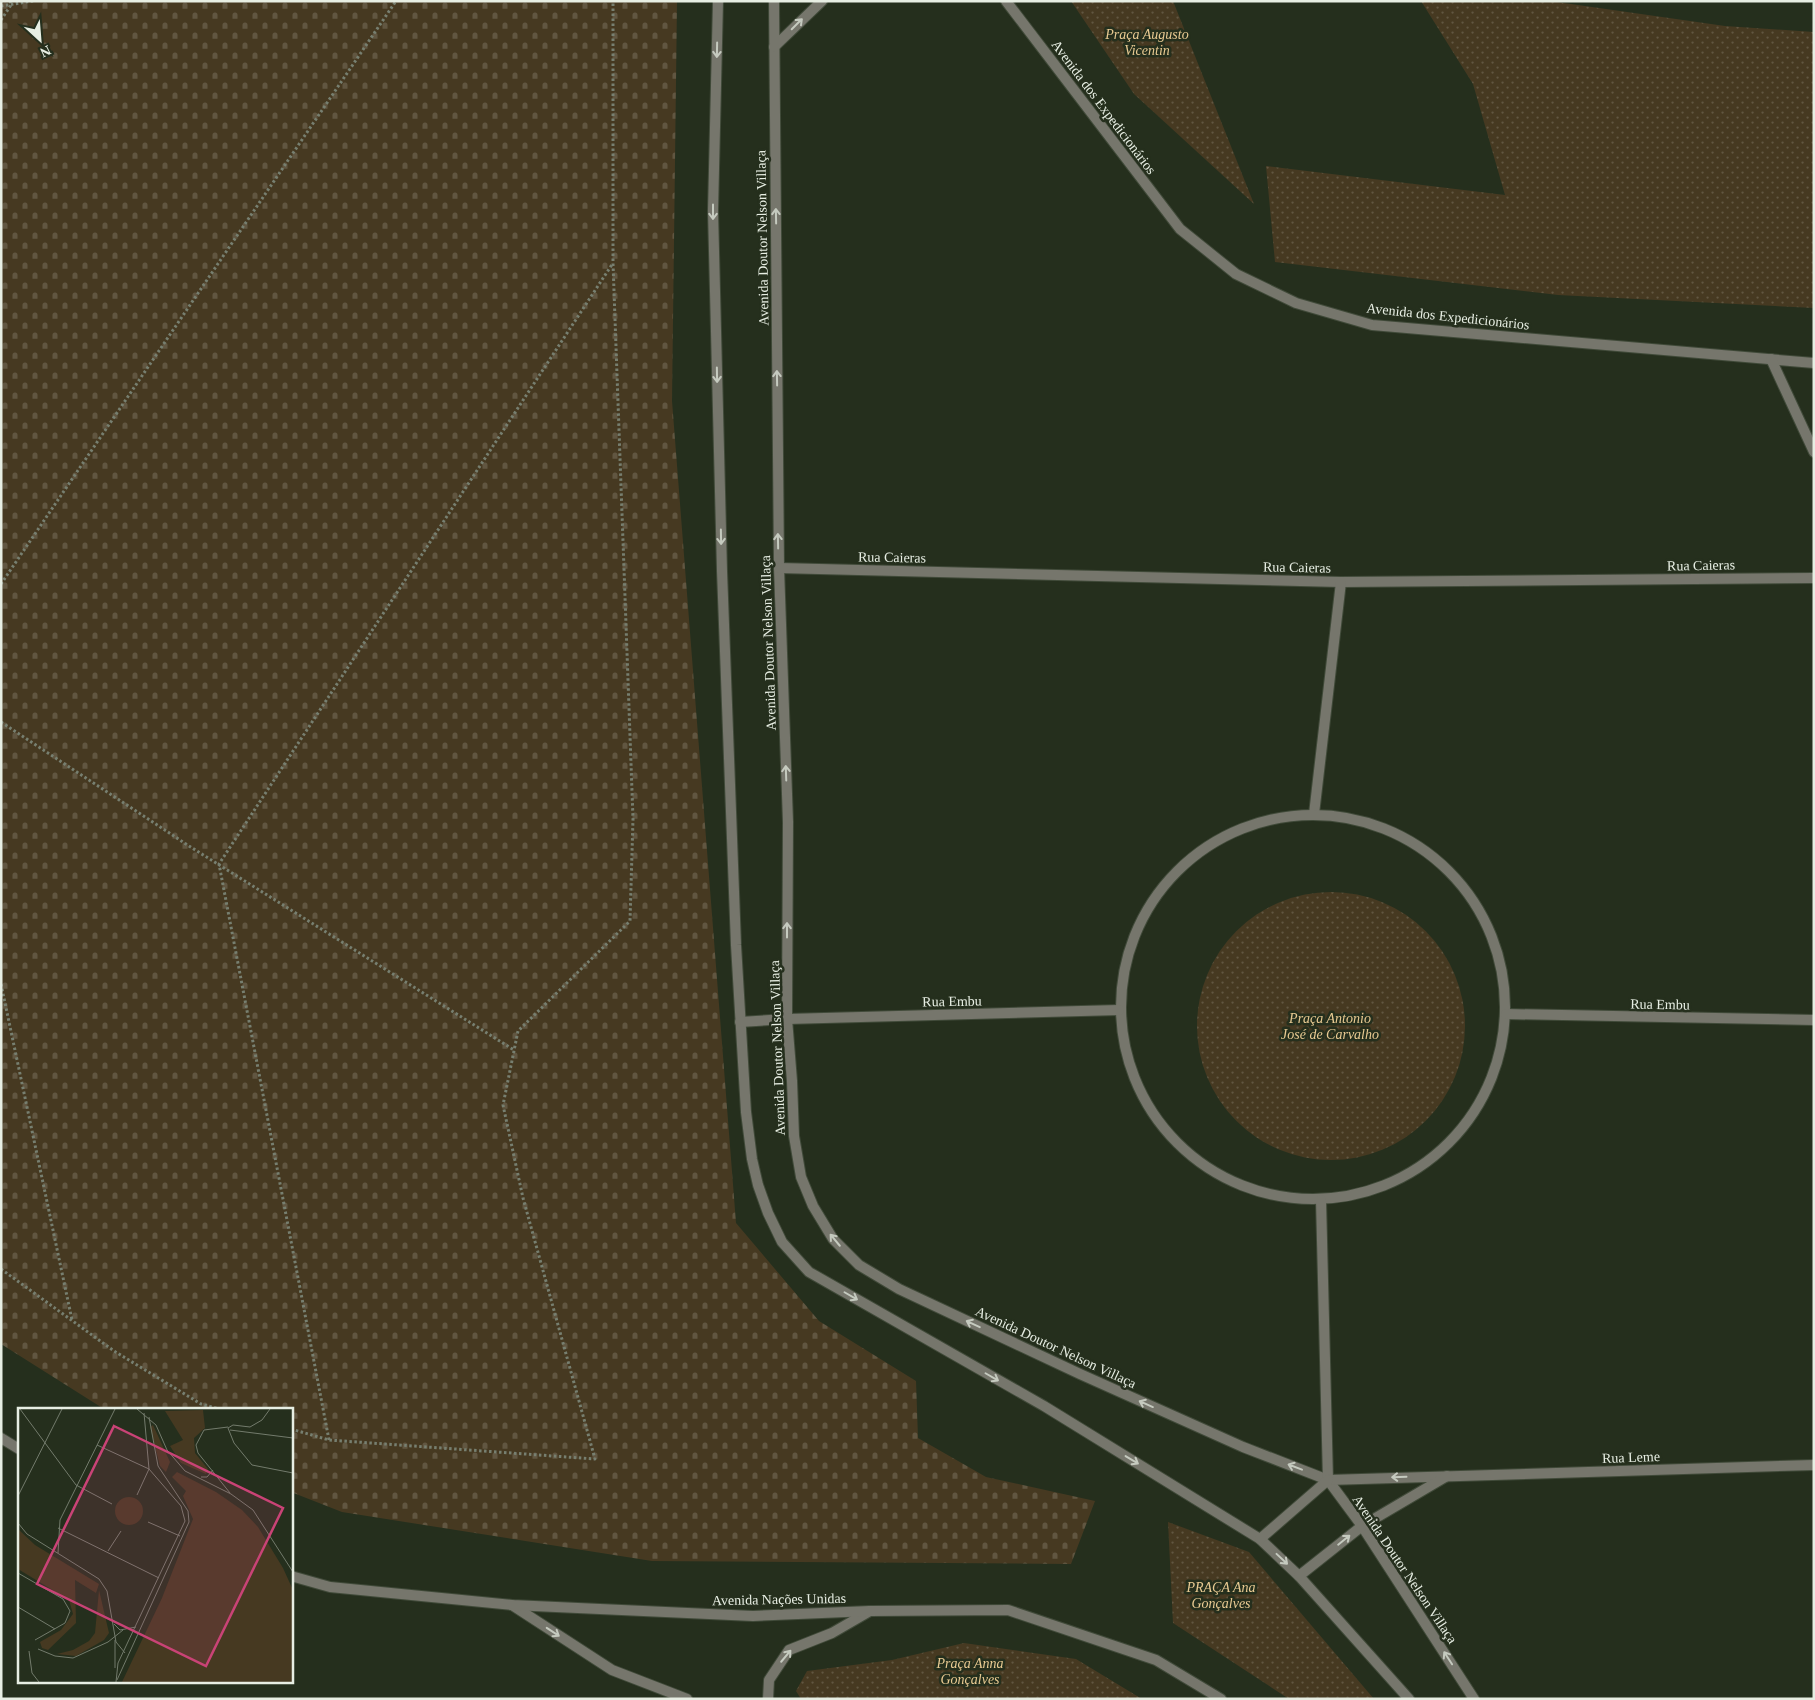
<svg xmlns="http://www.w3.org/2000/svg" width="1815" height="1700" viewBox="0 0 1815 1700" font-family="'Times New Roman',serif">
  <style>
    .cemetery { fill: url(#cemetery-stones) }
    .park { fill: url(#park-dots) }
    .lines { fill: none; stroke-linecap: round; stroke-linejoin: round }
    .minor-casing { stroke: #404a39; stroke-width: 12 }
    .tertiary-casing { stroke: #404a39; stroke-width: 12 }
    .path { stroke: #777f70; stroke-width: 3; stroke-dasharray: 2.5 2.5; stroke-linecap: butt }
    .minor { stroke: #76766c; stroke-width: 10 }
    .tertiary { stroke: #76766c; stroke-width: 10 }
    .oneway { stroke: #c5cabf }
    .labels { text-anchor: middle; stroke-width: 5; stroke-linejoin: round; paint-order: stroke }
    .park-label { font-size: 14px; font-style: italic; fill: #e8ca92; stroke: #252f1d }
    .street-label { font-size: 14px; fill: #e7eee3; stroke: #252f1d }
    .inset-road { fill: none; stroke: #737b6c; stroke-width: 1 }
    .view { fill: #c94376; fill-opacity: 0.15; stroke: #c94376; stroke-width: 2.5 }
    .inset-edge { fill: none; stroke: #e7eee3; stroke-width: 2.5 }
  </style>
  <defs>
    <pattern id="cemetery-stones" width="16" height="16" patternUnits="userSpaceOnUse" patternTransform="scale(1.25)"><rect width="16" height="16" fill="#463921"/><path d="M2 7V4a2 2 0 0 1 4 0v3zM10 15v-3a2 2 0 0 1 4 0v3z" fill="#615641"/></pattern>
    <pattern id="park-dots" width="8" height="8" patternUnits="userSpaceOnUse" patternTransform="scale(1.25)"><rect width="8" height="8" fill="#463921"/><path d="M2 2h.1M6 6h.1" fill="none" stroke="#615641" stroke-width="1.8" stroke-linecap="round"/></pattern>
  </defs>
  <rect width="100%" height="100%" fill="#252f1d"/>
  <polygon class="cemetery" points="1,1 677,1 672,401 736,1223 819,1321 916,1381 918,1438 986,1477 1095,1501 1071,1564 652,1561 342,1512 291,1492 291,1409 104,1409 1,1344"/>
  <g class="park">
    <polygon points="1071,1 1173,1 1254,204 1134,94"/>
    <polygon points="1421,1 1550,1 1725,26 1814,32 1814,308 1558,295 1275,262 1266,166 1505,195 1473,84"/>
    <circle cx="1331" cy="1026" r="134"/>
    <polygon points="1168,1522 1249,1552 1374,1699 1289,1699 1173,1623"/>
    <polygon points="964,1643 1076,1659 1142,1699 801,1699 796,1691 807,1671 892,1660"/>
  </g>
  <g class="lines">
    <defs>
      <g id="minor">
        <polyline points="718,1 713,211 722,571 736,945 746,1112 752,1159 758,1185 768,1213 782,1242 809,1272 1044,1406 1260,1539 1299,1576 1409,1699"/>
        <polyline points="774,1 779,568 788,822 787,1019 792,1081 794,1136 801,1177 813,1206 833,1239 859,1265 899,1289 1080,1374 1243,1447 1328,1480 1362,1526 1474,1699"/>
        <polyline points="1006,1 1180,229 1236,274 1296,303 1372,325 1814,363"/>
        <polyline points="774,47 822,1"/>
        <polyline points="1771,359 1814,452"/>
        <polyline points="779,568 1341,582 1814,578"/>
        <polyline points="1314,814 1341,582"/>
        <circle cx="1313" cy="1007" r="192"/>
        <polyline points="1506,1014 1814,1020"/>
        <polyline points="740,1022 787,1019 1119,1010"/>
        <polyline points="1321,1200 1328,1480"/>
        <polyline points="1328,1480 1814,1465"/>
        <polyline points="1260,1539 1328,1480"/>
        <polyline points="1299,1576 1362,1526 1447,1476"/>
        <polyline points="512,1605 612,1670 687,1699"/>
        <polyline points="768,1699 769,1680 789,1650 832,1633 870,1611"/>
      </g>
      <g id="tertiary">
        <polyline points="1,1438 19,1449"/>
        <polyline points="291,1576 330,1587 512,1605 753,1616 870,1611 1008,1610 1156,1660 1221,1699"/>
      </g>
    </defs>
    <use href="#minor" class="minor-casing"/>
    <use href="#tertiary" class="tertiary-casing"/>
    <g class="path">
      <polyline points="1,6 33,1"/>
      <polyline points="1,20 11,5 10,1"/>
      <polyline points="1,584 396,1"/>
      <polyline points="1,722 189,846 514,1050"/>
      <polyline points="1,984 72,1320"/>
      <polyline points="1,1269 114,1351 201,1404 219,1409"/>
      <polyline points="291,1429 329,1440 595,1459 523,1198 503,1105 518,1031 630,921 633,819 613,263 613,1"/>
      <polyline points="329,1440 219,864 613,263"/>
    </g>
    <use href="#minor" class="minor"/>
    <use href="#tertiary" class="tertiary"/>
  </g>
  <defs><path id="oneway-shaft" d="M-6 0H5M1.5-3L5.5 0L1.5 3" fill="none" stroke-width="1.6" stroke-linecap="round" stroke-linejoin="round" transform="scale(1.25)"/></defs>
  <g class="oneway">
    <use href="#oneway-shaft" transform="translate(797 24) rotate(-45)"/>
    <use href="#oneway-shaft" transform="translate(717 50) rotate(91)"/>
    <use href="#oneway-shaft" transform="translate(713 212) rotate(90)"/>
    <use href="#oneway-shaft" transform="translate(776 216) rotate(-91)"/>
    <use href="#oneway-shaft" transform="translate(717 375) rotate(89)"/>
    <use href="#oneway-shaft" transform="translate(777 378) rotate(-91)"/>
    <use href="#oneway-shaft" transform="translate(721 537) rotate(89)"/>
    <use href="#oneway-shaft" transform="translate(778 541) rotate(-91)"/>
    <use href="#oneway-shaft" transform="translate(786 773) rotate(-92)"/>
    <use href="#oneway-shaft" transform="translate(787 930) rotate(-90)"/>
    <use href="#oneway-shaft" transform="translate(835 1240) rotate(-130)"/>
    <use href="#oneway-shaft" transform="translate(851 1296) rotate(30)"/>
    <use href="#oneway-shaft" transform="translate(973 1324) rotate(-155)"/>
    <use href="#oneway-shaft" transform="translate(992 1377) rotate(30)"/>
    <use href="#oneway-shaft" transform="translate(1146 1404) rotate(-156)"/>
    <use href="#oneway-shaft" transform="translate(1132 1460) rotate(31)"/>
    <use href="#oneway-shaft" transform="translate(1295 1467) rotate(-159)"/>
    <use href="#oneway-shaft" transform="translate(1399 1477) rotate(178)"/>
    <use href="#oneway-shaft" transform="translate(1344 1540) rotate(-39)"/>
    <use href="#oneway-shaft" transform="translate(1282 1559) rotate(43)"/>
    <use href="#oneway-shaft" transform="translate(553 1632) rotate(33)"/>
    <use href="#oneway-shaft" transform="translate(786 1656) rotate(-50)"/>
    <use href="#oneway-shaft" transform="translate(1448 1658) rotate(-123)"/>
  </g>
  <g class="labels">
    <g class="park-label">
      <text x="1147" y="39">Praça Augusto<tspan x="1147" dy="16">Vicentin</tspan></text>
      <text x="1330" y="1023">Praça Antonio<tspan x="1330" dy="16">José de Carvalho</tspan></text>
      <text x="1221" y="1592">PRAÇA Ana<tspan x="1221" dy="16">Gonçalves</tspan></text>
      <text x="970" y="1668">Praça Anna<tspan x="970" dy="16">Gonçalves</tspan></text>
    </g>
    <g class="street-label">
      <text transform="translate(1104 107) rotate(53)" y="5">Avenida dos Expedicionários</text>
      <text transform="translate(762 238) rotate(-91)" y="5">Avenida Doutor Nelson Villaça</text>
      <text transform="translate(1448 316) rotate(6)" y="5">Avenida dos Expedicionários</text>
      <text transform="translate(892 557) rotate(1)" y="5">Rua Caieras</text>
      <text transform="translate(1701 565) rotate(-1)" y="5">Rua Caieras</text>
      <text transform="translate(1297 567) rotate(1)" y="5">Rua Caieras</text>
      <text transform="translate(768 643) rotate(-92)" y="5">Avenida Doutor Nelson Villaça</text>
      <text transform="translate(952 1001) rotate(-1)" y="5">Rua Embu</text>
      <text transform="translate(1660 1004) rotate(1)" y="5">Rua Embu</text>
      <text transform="translate(777 1048) rotate(-92)" y="5">Avenida Doutor Nelson Villaça</text>
      <text transform="translate(1056 1347) rotate(25)" y="5">Avenida Doutor Nelson Villaça</text>
      <text transform="translate(1631 1457) rotate(-2)" y="5">Rua Leme</text>
      <text transform="translate(1405 1569) rotate(56)" y="5">Avenida Doutor Nelson Villaça</text>
      <text transform="translate(779 1599) rotate(-1)" y="5">Avenida Nações Unidas</text>
    </g>
  </g>
  <g transform="translate(18 1408)">
    <rect width="275" height="275" fill="#252f1d"/>
    <path d="M159 64 198 84 224 102 240 119 265 160 275 182V274H104L144 190 175 111 165 88 168 83 154 69Z" fill="#463921"/>
    <path d="M185 2 187 20 176 30 177 45 190 61 188 66 163 55 152 38 165 32 147 3ZM135 17 152 54 148 64 142 58 132 19ZM97 103a14 14 0 1 1 28 0a14 14 0 1 1-28 0ZM0 121 17 137 81 176 78 185 57 172 58 215 30 242 24 240 22 234 43 222 55 206 51 192 0 161ZM81 182 91 225 86 232 58 248 39 246 55 242 71 233 77 225Z" fill="#463921"/>
    <path class="inset-road" d="M2 1 58 77 94 96M119 1 138 17 149 42 167 63 213 86 235 102 275 164M210 19 186 22 178 37 180 45 212 85M232 19 215 17 210 20 216 35 234 57 275 65M232 19 244 12 252 1M212 22 275 30M79 37 131 61M183 69H189L195 62M119 87 131 61M0 88 44 1M130 114 162 128M0 115 9 126 81 171 89 183 98 234 107 245M40 120 141 170M90 143 103 123M40 145 42 112 97 1M0 165 45 191 52 203 47 215 17 232M0 199 37 221M96 216 102 222 118 219M97 232V260M20 241 37 248 55 250 90 234 105 222M11 243 14 265 21 274M99 272 171 114 170 103 140 58 131 9M98 274 100 255 167 113 163 98 131 61 126 5"/>
    <path class="view" d="M96 18 265 100 188 258 19 176Z"/>
    <rect width="275" height="275" class="inset-edge"/>
  </g>
  <rect width="1815" height="1700" fill="none" stroke="#e7eee3" stroke-width="5"/>
  <g transform="translate(40 40) rotate(154)" stroke="#252f1d" stroke-width="4" paint-order="stroke">
  <path d="M0-4L9 19L0 12L-9 19Z" fill="#e7eee3"/>
  <text y="-8" font-size="14" font-weight="bold" text-anchor="middle" fill="#e7eee3">N</text>
  </g>
</svg>
